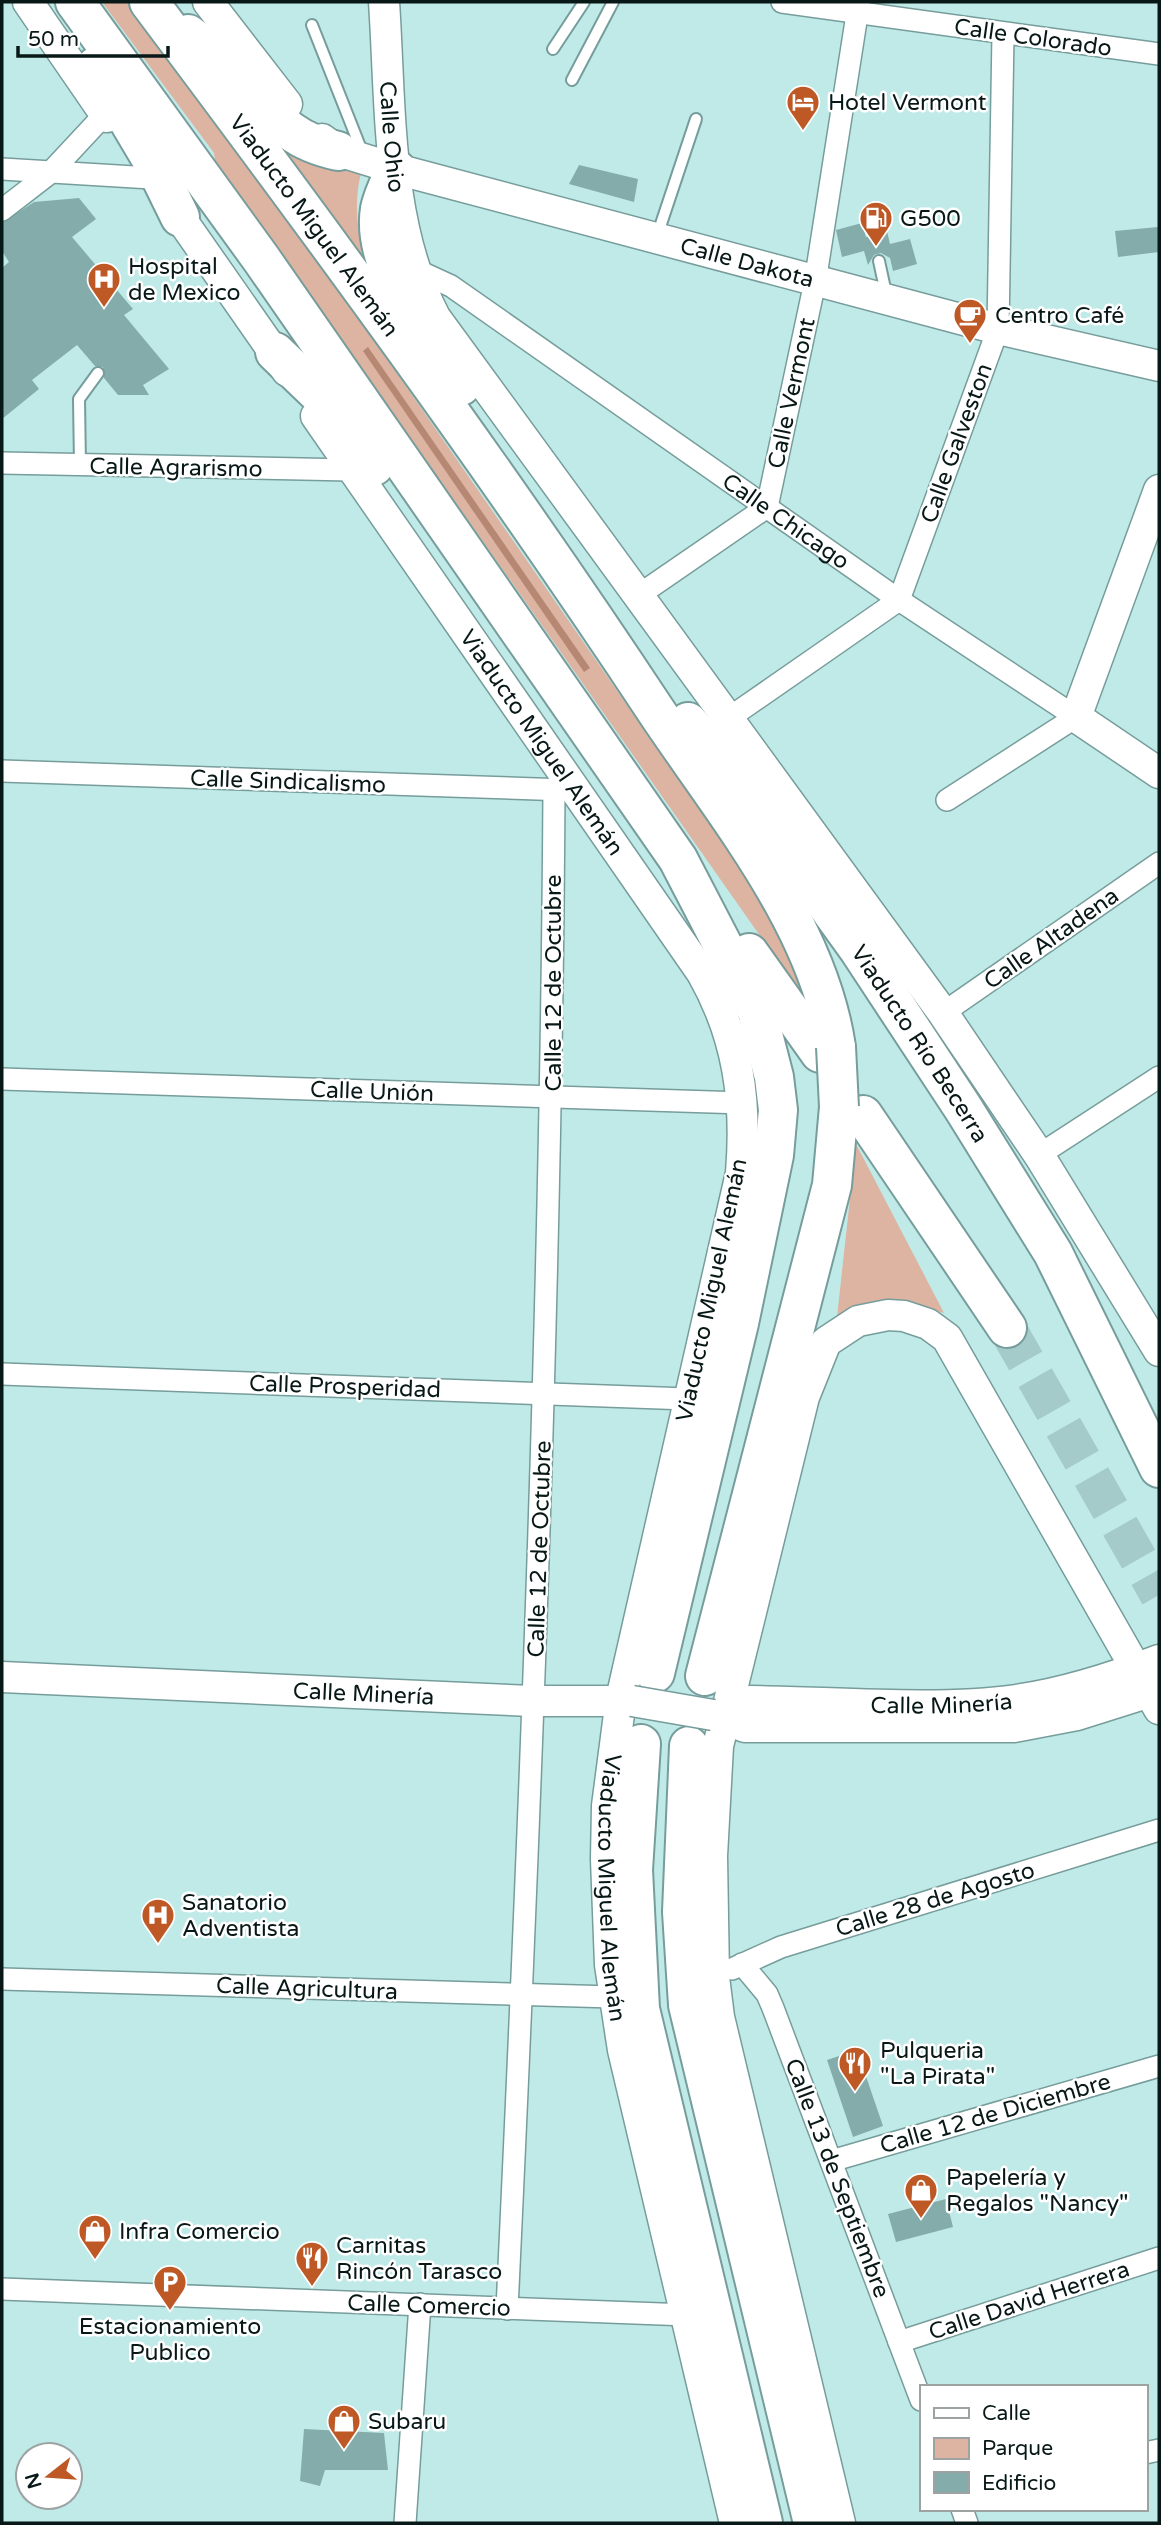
<svg xmlns="http://www.w3.org/2000/svg" width="1161" height="2525" viewBox="0 0 1161 2525" font-family="'Varela Round',sans-serif">
  <style>
    .green { fill: #ddb3a1 }
    .water { fill: #b68773 }
    .building { fill: #84acaa }
    .lines { fill: none; stroke-linecap: round; stroke-linejoin: round }
    .highway-tunnel { stroke: #a4cac9; stroke-width: 38; stroke-dasharray: 38 19; stroke-linecap: butt }
    .lane-casing { stroke: #769d9b; stroke-width: 14 }
    .street-casing { stroke: #769d9b; stroke-width: 24 }
    .secondary-casing { stroke: #769d9b; stroke-width: 33 }
    .highway-casing { stroke: #769d9b; stroke-width: 42 }
    .lane { stroke: #fff; stroke-width: 10 }
    .street { stroke: #fff; stroke-width: 21 }
    .secondary { stroke: #fff; stroke-width: 30 }
    .highway { stroke: #fff; stroke-width: 38 }
    .secondary-bridge-casing { stroke: #769d9b; stroke-width: 33; stroke-linecap: butt }
    .highway-bridge-casing { stroke: #769d9b; stroke-width: 42; stroke-linecap: butt }
    .secondary-bridge { stroke: #fff; stroke-width: 30 }
    .highway-bridge { stroke: #fff; stroke-width: 38 }
    .labels { text-anchor: middle; stroke-width: 5; stroke-linejoin: round; paint-order: stroke }
    .street-label { font-size: 23px; fill: #081817; stroke: #fff }
    .poi-label { font-size: 23px; fill: #081817; stroke: #fff; text-anchor: start }
  </style>
  <rect width="100%" height="100%" fill="#c0eae8"/>
  <g class="green">
    <polygon points="102,2 127,2 231,142 247,157 756,891 770,912 815,1014 215,160 214,153"/>
    <path d="M284 150 361 173C353 205 358 234 365 266Z"/>
    <path d="M856 1144 944 1313C904 1301 874 1293 837 1317Z"/>
  </g>
  <polygon class="water" points="368,347 590,668 584,672 363,351"/>
  <g class="building">
    <polygon points="579,165 638,179 634,202 569,184"/>
    <polygon points="79,198 96,219 72,237 133,309 124,315 169,369 143,385 149,395 118,395 104,378 103,367 95,366 77,345 32,380 39,389 2,419 2,268 9,262 2,251 2,223 34,202"/>
    <polygon points="862,223 866,237 887,231 890,244 910,239 917,264 893,271 890,258 881,253 874,255 868,265 864,251 842,257 836,230"/>
    <polygon points="1158,227 1159,252 1118,257 1115,231"/>
    <polygon points="857,2050 883,2126 853,2137 827,2060"/>
    <polygon points="946,2199 953,2227 896,2242 888,2214"/>
    <polygon points="304,2429 384,2433 388,2470 325,2470 320,2486 300,2481"/>
  </g>
  <g class="lines">
    <polyline class="highway-tunnel" points="1007,1328 1159,1595"/>
    <defs>
      <g id="lane">
        <polyline points="312,25 363,154"/>
        <polyline points="553,49 584,2"/>
        <polyline points="572,80 613,2"/>
        <polyline points="657,236 696,119"/>
        <polyline points="879,261 887,298"/>
        <polyline points="80,466 79,399 98,373"/>
      </g>
      <g id="street">
        <polyline points="782,2 1159,54"/>
        <polyline points="2,169 151,178"/>
        <polyline points="2,210 50,173 105,114"/>
        <path id="s1" d="M414 269 451 286 899 600 1076 717 947 800"/>
        <polyline points="2,463 350,470"/>
        <polyline points="639,595 767,507 815,282 859,2"/>
        <polyline points="729,718 899,600 998,329 1003,34"/>
        <polyline points="2,771 566,790"/>
        <polyline points="943,1013 1159,863"/>
        <polyline points="2,1079 743,1103"/>
        <polyline points="1039,1155 1159,1077"/>
        <polyline points="2,1374 688,1399"/>
        <polyline points="742,1964 767,1994 773,2008 921,2400"/>
        <polyline points="732,1969 781,1947 1159,1830"/>
        <polyline points="2,1979 613,1997"/>
        <polyline points="831,2161 1159,2066"/>
        <polyline points="2,2289 688,2315"/>
        <path d="M507 2309C531 1802 551 1296 554 790"/>
        <polyline points="899,2342 1159,2258"/>
        <polyline points="1145,2453 1159,2450"/>
        <polyline points="962,2509 967,2523"/>
        <polyline points="405,2523 420,2304"/>
      </g>
      <g id="secondary">
        <polyline points="28,2 107,117"/>
        <polyline points="208,2 287,104"/>
        <path id="s2" d="M384 2C391 105 386 223 435 317L943 1013 1039 1155 1159 1351"/>
        <path id="s3" d="M322 139 338 151 396 169 998 329 1159 366"/>
        <polyline points="167,199 287,371"/>
        <path id="s4" d="M316 416 702 973C738 1036 747 1101 741 1173L621 1699 607 1806 606 1859 610 1965 623 2050 735 2523"/>
        <polyline points="1159,490 1076,717 1159,773"/>
        <path id="s5" d="M2 1677 532 1701H632"/>
        <polyline points="713,1715 745,1727 1014,1727 1077,1715 1150,1692 1159,1685"/>
        <path id="s6" d="M724 1717 750 1701C834 1702 935 1711 1016 1700 1066 1693 1112 1678 1159 1660"/>
        <polyline points="840,2523 719,2017 714,1977 712,1856 718,1746 804,1397 826,1342 858,1321 888,1315 904,1316 928,1324 947,1338 1159,1709"/>
      </g>
      <g id="highway">
        <polyline points="75,2 262,260 678,859 757,1011 774,1077 778,1110 774,1155 739,1323 655,1673"/>
        <path id="s7" d="M149 2C323 234 496 469 656 711 724 813 818 924 836 1047"/>
        <path d="M188 34C204 46 222 57 236 72 274 109 278 138 338 151"/>
        <polyline points="96,66 153,162 180,217"/>
        <path d="M396 169C390 181 383 195 380 209 370 268 429 340 461 386"/>
        <polyline points="275,352 323,398 374,466"/>
        <path id="s8" d="M688 722 728 768 859 950 963 1108 1053 1253 1159 1468"/>
        <polyline points="749,953 820,1053"/>
        <polyline points="863,1115 1007,1328"/>
        <polyline points="705,1676 832,1185 839,1107"/>
        <polyline points="641,1744 633,1870 640,2009 763,2523"/>
        <polyline points="689,1746 682,1912 688,2005 813,2523"/>
      </g>
    </defs>
    <use href="#lane" class="lane-casing"/>
    <use href="#street" class="street-casing"/>
    <use href="#secondary" class="secondary-casing"/>
    <use href="#highway" class="highway-casing"/>
    <use href="#lane" class="lane"/>
    <use href="#street" class="street"/>
    <use href="#secondary" class="secondary"/>
    <use href="#highway" class="highway"/>
    <defs>
      <polyline id="secondary-bridge" points="632,1701 713,1715"/>
      <polyline id="highway-bridge" points="836,1047 839,1107"/>
    </defs>
    <use href="#secondary-bridge" class="secondary-bridge-casing"/>
    <use href="#highway-bridge" class="highway-bridge-casing"/>
    <use href="#secondary-bridge" class="secondary-bridge"/>
    <use href="#highway-bridge" class="highway-bridge"/>
  </g>
  <defs>
    <symbol id="hotel-pin" viewBox="-11 -11 22 30"><path d="M0 17L-7.5 6A9.5 9.5 0 1 1 7.5 6Z" fill="#be5926" stroke="#fff"/><path d="M-6-4.5h1.5V1H6V5H4.5V3h-9V5H-6ZM-4 0a1.8 1.8 0 1 1 3.6 0ZM.5 0V-2.5h3Q6-2.5 6 0Z" fill="#fff"/></symbol>
    <symbol id="fuel-pin" viewBox="-11 -11 22 30"><path d="M0 17L-7.5 6A9.5 9.5 0 1 1 7.5 6Z" fill="#be5926" stroke="#fff"/><path d="M-5.5-6h7V0h2V4h1.3V-2.5L3-4.5l.8-.8L6-3V5H2.5V1h-1V6h-7ZM-4.2-4.7v3.2H.2V-4.7Z" fill="#fff"/></symbol>
    <symbol id="hospital-pin" viewBox="-11 -11 22 30"><path d="M0 17L-7.5 6A9.5 9.5 0 1 1 7.5 6Z" fill="#be5926" stroke="#fff"/><path d="M-5-5h3v3.5h4V-5h3V5h-3V1.5h-4V5h-3Z" fill="#fff"/></symbol>
    <symbol id="cafe-pin" viewBox="-11 -11 22 30"><path d="M0 17L-7.5 6A9.5 9.5 0 1 1 7.5 6Z" fill="#be5926" stroke="#fff"/><path d="M-5.5-4.5H6V0H3Q3 3.5 0 3.5H-2.5Q-5.5 3.5-5.5 0ZM3-3.2v2h1.7v-2ZM-6 4.5H4V6H-6Z" fill="#fff"/></symbol>
    <symbol id="restaurant-pin" viewBox="-11 -11 22 30"><path d="M0 17L-7.5 6A9.5 9.5 0 1 1 7.5 6Z" fill="#be5926" stroke="#fff"/><path d="M-5-6h1v4h1v-4h1v4h1v-4h1v5L-1.5 .5V6h-2V.5L-5-1ZM5-6V6H3V1.5H1.5Q1.5-4 5-6Z" fill="#fff"/></symbol>
    <symbol id="shop-pin" viewBox="-11 -11 22 30"><path d="M0 17L-7.5 6A9.5 9.5 0 1 1 7.5 6Z" fill="#be5926" stroke="#fff"/><path d="M-5-2.5h2.3a2.7 3.5 0 0 1 5.4 0H5L5.5 6h-11ZM-1.5-2.5h3a1.5 2.3 0 0 0-3 0Z" fill="#fff"/></symbol>
    <symbol id="parking-pin" viewBox="-11 -11 22 30"><path d="M0 17L-7.5 6A9.5 9.5 0 1 1 7.5 6Z" fill="#be5926" stroke="#fff"/><path d="M-3.5-5.5H1a3.5 3.5 0 0 1 0 7H-1V5.5H-3.5ZM-1-3.4V-.6H.8a1.4 1.4 0 0 0 0-2.8Z" fill="#fff"/></symbol>
  </defs>
  <g fill-rule="evenodd">
    <use href="#hotel-pin" x="784" y="83" width="38" height="52"/>
    <use href="#fuel-pin" x="857" y="199" width="38" height="52"/>
    <use href="#hospital-pin" x="85" y="260" width="38" height="52"/>
    <use href="#cafe-pin" x="951" y="296" width="38" height="52"/>
    <use href="#hospital-pin" x="139" y="1896" width="38" height="52"/>
    <use href="#restaurant-pin" x="836" y="2044" width="38" height="52"/>
    <use href="#shop-pin" x="902" y="2171" width="38" height="52"/>
    <use href="#shop-pin" x="76" y="2212" width="38" height="52"/>
    <use href="#restaurant-pin" x="293" y="2239" width="38" height="52"/>
    <use href="#parking-pin" x="151" y="2263" width="38" height="52"/>
    <use href="#shop-pin" x="325" y="2402" width="38" height="52"/>
  </g>
  <g class="labels">
    <g class="street-label">
      <text transform="translate(1033 37) rotate(8)" y="8">Calle Colorado</text>
      <text dy="8" stroke="none"><textPath href="#s2" startOffset="135">Calle Ohio</textPath></text>
      <text dy="8" stroke="none"><textPath href="#s7" startOffset="278">Viaducto Miguel Alemán</textPath></text>
      <text dy="8" stroke="none"><textPath href="#s3" startOffset="444">Calle Dakota</textPath></text>
      <text transform="translate(791 393) rotate(-78)" y="8">Calle Vermont</text>
      <text transform="translate(956 443) rotate(-70)" y="8">Calle Galveston</text>
      <text transform="translate(176 467) rotate(1)" y="8">Calle Agrarismo</text>
      <text dy="8" stroke="none"><textPath href="#s1" startOffset="450">Calle Chicago</textPath></text>
      <text dy="8" stroke="none"><textPath href="#s4" startOffset="397">Viaducto Miguel Alemán</textPath></text>
      <text transform="translate(288 781) rotate(2)" y="8">Calle Sindicalismo</text>
      <text transform="translate(1051 938) rotate(-35)" y="8">Calle Altadena</text>
      <text transform="translate(553 983) rotate(-90)" y="8">Calle 12 de Octubre</text>
      <text dy="8" stroke="none"><textPath href="#s8" startOffset="397">Viaducto Río Becerra</textPath></text>
      <text transform="translate(372 1091) rotate(2)" y="8">Calle Unión</text>
      <text transform="translate(711 1290) rotate(-78)" y="8">Viaducto Miguel Alemán</text>
      <text transform="translate(345 1386) rotate(2)" y="8">Calle Prosperidad</text>
      <text transform="translate(539 1549) rotate(-88)" y="8">Calle 12 de Octubre</text>
      <text dy="8" stroke="none"><textPath href="#s5" startOffset="362">Calle Minería</textPath></text>
      <text dy="8" stroke="none"><textPath href="#s6" startOffset="222">Calle Minería</textPath></text>
      <text dy="8" stroke="none"><textPath href="#s4" startOffset="1614">Viaducto Miguel Alemán</textPath></text>
      <text transform="translate(935 1899) rotate(-17)" y="8">Calle 28 de Agosto</text>
      <text transform="translate(307 1988) rotate(2)" y="8">Calle Agricultura</text>
      <text transform="translate(995 2113) rotate(-16)" y="8">Calle 12 de Diciembre</text>
      <text transform="translate(838 2178) rotate(69)" y="8">Calle 13 de Septiembre</text>
      <text transform="translate(1029 2300) rotate(-18)" y="8">Calle David Herrera</text>
      <text transform="translate(429 2305) rotate(2)" y="8">Calle Comercio</text>
    </g>
    <g class="poi-label">
      <text x="828" y="110">Hotel Vermont</text>
      <text x="900" y="226">G500</text>
      <text x="128" y="274">Hospital<tspan x="128" dy="26">de Mexico</tspan></text>
      <text x="995" y="323">Centro Café</text>
      <text x="182" y="1910">Sanatorio<tspan x="182" dy="26">Adventista</tspan></text>
      <text x="880" y="2058">Pulqueria<tspan x="880" dy="26">"La Pirata"</tspan></text>
      <text x="946" y="2185">Papelería y<tspan x="946" dy="26">Regalos "Nancy"</tspan></text>
      <text x="119" y="2239">Infra Comercio</text>
      <text x="336" y="2253">Carnitas<tspan x="336" dy="26">Rincón Tarasco</tspan></text>
      <text x="170" y="2334" text-anchor="middle">Estacionamiento<tspan x="170" dy="26">Publico</tspan></text>
      <text x="368" y="2429">Subaru</text>
    </g>
  </g>
  <rect width="1161" height="2525" fill="none" stroke="#081817" stroke-width="7"/>
  <rect x="920" y="2385" width="228" height="126" fill="#ffffff" stroke="#9ca3a2" stroke-width="2"/>
  <rect x="934" y="2408" width="35" height="10" fill="#ffffff" stroke="#9ca3a2" stroke-width="2"/>
  <text x="982" y="2420" font-size="21" fill="#081817">Calle</text>
  <rect x="934" y="2438" width="35" height="21" fill="#ddb3a1" stroke="#9ca3a2" stroke-width="2"/>
  <text x="982" y="2455" font-size="21" fill="#081817">Parque</text>
  <rect x="934" y="2472" width="35" height="21" fill="#84acaa" stroke="#9ca3a2" stroke-width="2"/>
  <text x="982" y="2490" font-size="21" fill="#081817">Edificio</text>
  <g transform="translate(49 2476) rotate(253)"><circle r="33" fill="#ffffff" stroke="#9ca3a2" stroke-width="2"/>
  <path d="M0-5L12 26L0 18L-12 26Z" fill="#be5926"/>
  <text y="-10" font-size="19" font-weight="bold" text-anchor="middle" fill="#081817">N</text>
  </g>
  <path d="M18 46v10h150v-10" fill="none" stroke="#081817" stroke-width="3.5"/>
  <text x="28" y="46" font-size="21" fill="#081817" stroke="#ffffff" stroke-width="5" paint-order="stroke">50 m</text>
</svg>
